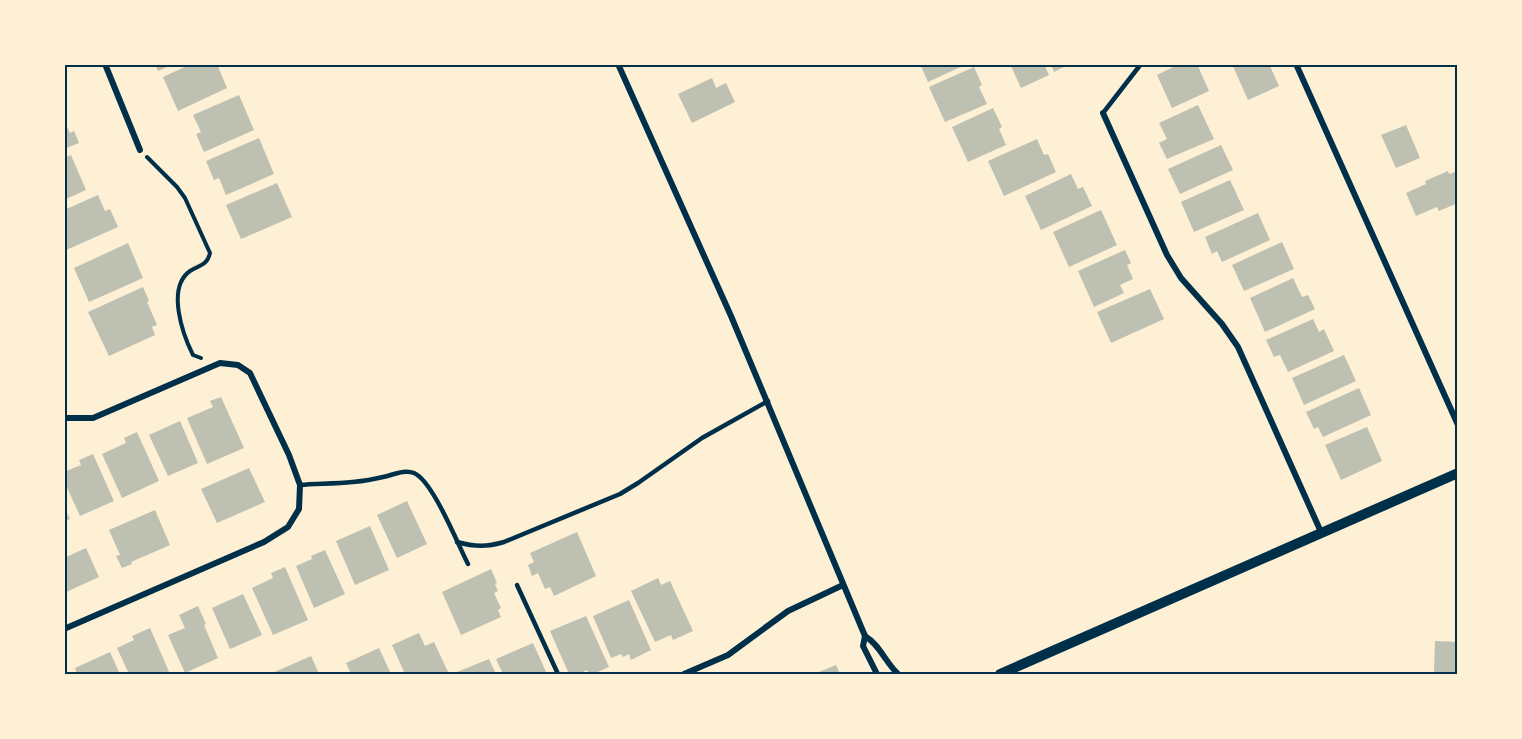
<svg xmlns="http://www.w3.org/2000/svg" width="1522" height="739" viewBox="0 0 1522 739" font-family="'DM Sans',sans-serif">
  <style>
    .building { fill: #bec0b2 }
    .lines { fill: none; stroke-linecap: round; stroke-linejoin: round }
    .path { stroke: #003049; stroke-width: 4 }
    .service { stroke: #003049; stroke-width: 4.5 }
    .minor { stroke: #003049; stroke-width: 6 }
    .tertiary { stroke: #003049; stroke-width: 10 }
    .neatline { fill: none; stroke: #003049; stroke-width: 2 }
  </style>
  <rect width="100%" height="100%" fill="#fdf0d5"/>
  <g class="building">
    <polygon points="155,64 174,64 158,71"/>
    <polygon points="191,64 217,64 227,88 178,111 163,77"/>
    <polygon points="920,64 967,64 928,82"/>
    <polygon points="1010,64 1044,64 1049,75 1021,88"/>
    <polygon points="1051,64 1070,64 1054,72"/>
    <polygon points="1179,64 1197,64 1209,91 1172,108 1157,75"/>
    <polygon points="1232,64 1269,64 1279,86 1248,100"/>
    <polygon points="974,67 982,85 979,87 987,104 945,122 929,87"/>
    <polygon points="712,78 716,88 726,83 735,102 692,123 678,94"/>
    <polygon points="239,95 254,130 204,152 196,134 201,132 193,115"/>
    <polygon points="1198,105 1214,139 1167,159 1159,143 1167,139 1159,123"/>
    <polygon points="993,108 1002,127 999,129 1006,145 968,162 952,127"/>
    <polygon points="64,121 70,133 74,131 79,143 64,149"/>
    <polygon points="1406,125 1420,158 1396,168 1381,135"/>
    <polygon points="259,138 274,174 226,195 219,178 214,180 206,161"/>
    <polygon points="1037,139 1044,155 1048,154 1056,172 1004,196 988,161"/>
    <polygon points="1221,145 1233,170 1180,194 1168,169"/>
    <polygon points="71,155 86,190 64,200 64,158"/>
    <polygon points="1448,171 1449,174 1458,171 1458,203 1439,211 1437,207 1416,216 1406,193 1426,184 1425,181"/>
    <polygon points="1071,174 1078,189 1083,187 1092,206 1041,230 1025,196"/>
    <polygon points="1230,180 1244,210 1194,232 1181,202"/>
    <polygon points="277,183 292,217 241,239 226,205"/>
    <polygon points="98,195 105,211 110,209 118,227 64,251 64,210"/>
    <polygon points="1101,210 1117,245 1069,267 1053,232"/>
    <polygon points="1258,213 1270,240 1222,262 1217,251 1212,254 1205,237"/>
    <polygon points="1282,242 1294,269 1244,291 1232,265"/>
    <polygon points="128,243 143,278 89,302 74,268"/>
    <polygon points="1125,250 1131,263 1127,265 1133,279 1120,285 1124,293 1094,307 1078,271"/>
    <polygon points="1293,278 1302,297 1308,295 1315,309 1265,332 1250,298"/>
    <polygon points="143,287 149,301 147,302 157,325 152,327 155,335 109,356 88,312"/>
    <polygon points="1150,289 1164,319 1111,343 1097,312"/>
    <polygon points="1313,319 1319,332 1324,329 1334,351 1288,372 1280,355 1274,357 1266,340"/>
    <polygon points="1344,355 1356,381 1304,405 1292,378"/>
    <polygon points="1359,388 1371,415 1323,437 1318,427 1314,429 1306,412"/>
    <polygon points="221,397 244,448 207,464 187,418 213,407 210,401"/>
    <polygon points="180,421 198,463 168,476 149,435"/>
    <polygon points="1367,427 1382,461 1341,480 1325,445"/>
    <polygon points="137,432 159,481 122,498 102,454 126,443 124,438"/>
    <polygon points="93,454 114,501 80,516 64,481 64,472 81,465 79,460"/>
    <polygon points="249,468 265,502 217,523 201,489"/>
    <polygon points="407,501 427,544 397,558 377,515"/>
    <polygon points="64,507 70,519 64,521"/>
    <polygon points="155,510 170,545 131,562 132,564 122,568 116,556 120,555 109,530"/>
    <polygon points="370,526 389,570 355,585 336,541"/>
    <polygon points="577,532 596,576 554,596 550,587 545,589 538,573 532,576 528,565 534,562 530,553"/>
    <polygon points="86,548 99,577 64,593 64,558"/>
    <polygon points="325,550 345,594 314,608 296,566 312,559 311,556"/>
    <polygon points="285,567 308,620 273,635 252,588 273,578 271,573"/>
    <polygon points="491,569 497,583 495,584 498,591 494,593 501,608 498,610 501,617 461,635 442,592"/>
    <polygon points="658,578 661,585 670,581 693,631 673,640 671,635 655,642 631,591"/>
    <polygon points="243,594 262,635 230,649 212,608"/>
    <polygon points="629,600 651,650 631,660 629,654 623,657 621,654 611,658 593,616"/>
    <polygon points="198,606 206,624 204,625 218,658 185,673 168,635 185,628 179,615"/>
    <polygon points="586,616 609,667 593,674 589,674 587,670 578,674 569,674 550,631"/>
    <polygon points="150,628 170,674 129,674 117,648 134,640 132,636"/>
    <polygon points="419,633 425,646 434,642 449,674 405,674 392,645"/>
    <polygon points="1435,641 1458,642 1458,674 1434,674"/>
    <polygon points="533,643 547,674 503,674 496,659"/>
    <polygon points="379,648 391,674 351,674 346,663"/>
    <polygon points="110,652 119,672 115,674 77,674 75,668"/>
    <polygon points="311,656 319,674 270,674"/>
    <polygon points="489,659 496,674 452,674"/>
    <polygon points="836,665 840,674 814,674"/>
  </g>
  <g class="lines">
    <path class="path" d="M147 157 177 187 185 198 210 253C207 266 199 265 190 271 166 288 183 335 193 355L201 358"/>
    <g class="service">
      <polyline points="1103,113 1141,64"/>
      <path d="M300 485C328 483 355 484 383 477 393 475 404 469 414 473 433 481 458 545 468 564"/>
      <path d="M457 542C475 547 487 547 504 542L620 494 638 483 702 438 768 401"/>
      <polyline points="517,585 558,674"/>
    </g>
    <g class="minor">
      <polyline points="105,64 140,150"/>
      <path d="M618 64 731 316 865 636C879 644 886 663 898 674"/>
      <polyline points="1296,64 1458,425"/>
      <polyline points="1103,113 1167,255 1181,278 1222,324 1238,347 1321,532"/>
      <polyline points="64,418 93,418 220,363 238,365 250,373 289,455 300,485 299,509 288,527 264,542 64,629"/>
      <polyline points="865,636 863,646 877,674"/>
      <polyline points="684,674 728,655 788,611 843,585"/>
    </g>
    <polyline class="tertiary" points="1000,674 1458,473"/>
  </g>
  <rect width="1522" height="739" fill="none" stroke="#fdf0d5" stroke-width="132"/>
  <rect x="66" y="66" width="1390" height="607" class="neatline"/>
</svg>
